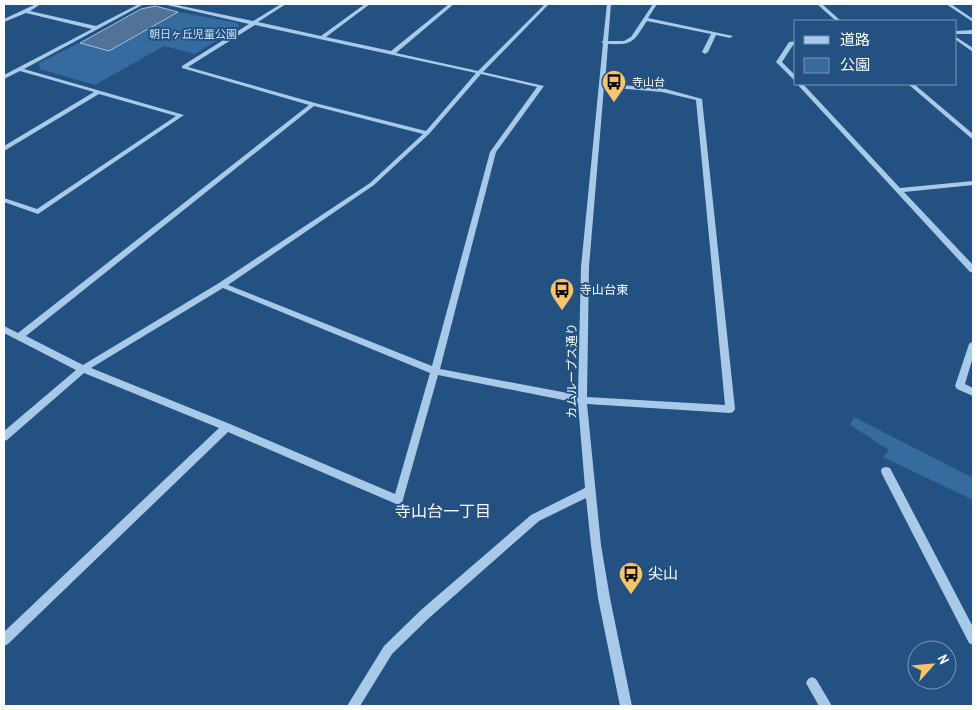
<svg xmlns="http://www.w3.org/2000/svg" width="977" height="710" viewBox="0 0 977 710" font-family="'Archivo Narrow','Noto Sans JP',sans-serif">
  <style>
    .green { fill: #366ba0 }
    .water { fill: #527397; stroke: #9dc4e9 }
    .lines { fill: none; stroke-linecap: round; stroke-linejoin: round }
    .minor { fill: #a9c9e8; fill-rule: evenodd }
    .labels { text-anchor: middle; stroke-width: 4; stroke-linejoin: round; paint-order: stroke }
    .far-park-label { font-size: 11px; fill: #cde2f6; stroke: #225182 }
    .far-poi-label { font-size: 11px; fill: #fff; stroke: #225182; text-anchor: start }
    .poi-label { font-size: 12px; fill: #fff; stroke: #225182; text-anchor: start }
    .street-label { font-size: 12px; fill: #fff; stroke: #225182 }
    .near-poi-label { font-size: 15px; fill: #fff; stroke: #225182; text-anchor: start }
    .near-neighbourhood-label { font-size: 16px; fill: #fff; stroke: #225182 }
  </style>
  <rect width="100%" height="100%" fill="#225182"/>
  <g class="green">
    <polygon points="179,12 238,23 239,27 195,54 164,46 95,85 40,69 39,63 79,43 109,51"/>
    <polygon points="854,417 973,478 973,500 883,457 889,450 850,425"/>
  </g>
  <polygon class="water" points="155,6 178,12 109,51 80,43 141,9"/>
  <g class="lines">
    <g class="minor">
      <polygon points="36,4 41,4 30,11 96,26 139,4 144,4 24,69 184,115 38,214 4,202 4,198 37,209 176,116 99,94 4,151 4,146 94,92 20,71 4,79 4,75 92,29 26,13 4,22 4,19"/>
      <path d="M165 4H172L253 21 281 4H286L258 22 321 36 365 4H370L326 37 391 51 449 4H454L396 53 478 71 545 4H549L483 72 544 86 496 152 440 369 578 395 581 267 603 43 601 42 603 41 607 4H611L608 41H624L631 37 653 4H657L648 18 733 36 730 38 716 35 708 52 705 54 702 52 711 34 647 21C633 42 634 45 608 44L605 84 662 88 702 99 735 409 733 412 730 413 587 404 601 545 610 598 632 706H620L598 598 591 545 586 498 539 521 429 618 392 654 360 706H347L384 646 421 610 531 515 585 488 578 403 438 375 402 503 398 505 394 503 228 432 8 644 4 646V632L219 428 84 373 7 440 4 441V431L76 370 4 333V326L18 333 309 105 182 68V66L249 24 167 5ZM255 25 476 73 426 131 315 103 188 67ZM481 74 537 87 490 152 432 366 228 285 374 185 429 134ZM604 87 662 92 696 100 725 405 587 397 589 267ZM314 106 423 134 370 183 219 283 83 365 26 336ZM223 288 430 373 395 494 230 424 91 368Z"/>
      <polygon points="817,4 822,4 841,21 836,21"/>
      <polygon points="946,4 951,4 973,19 973,22"/>
      <polygon points="973,30 973,34 956,34 956,31"/>
      <polygon points="956,37 973,48 973,52 956,40"/>
      <polygon points="796,41 796,45 793,45 782,62 796,76 796,82 776,62 789,42"/>
      <polygon points="797,84 803,84 900,188 973,181 973,185 904,192 973,265 973,273 970,272"/>
      <polygon points="908,84 914,84 973,134 973,139 971,138"/>
      <polygon points="973,341 973,357 965,384 973,388 973,396 957,389 955,386 969,344"/>
      <polygon points="886,467 890,468 973,627 973,645 969,643 882,474 881,471 882,468"/>
      <polygon points="812,677 816,679 832,706 819,706 806,683 808,679"/>
    </g>
  </g>
  <defs>
    <symbol id="bus-pin" viewBox="-11 -11 22 30"><path d="M0 17L-7.5 6A9.5 9.5 0 1 1 7.5 6Z" fill="#f4c56b" stroke="#225182"/><path d="M-5-6H5V4H4V6H2V4H-2V6H-4V4H-5ZM-3.5-4V0h7V-4ZM-3.5 1.2v1.5H-2V1.2ZM2 1.2v1.5H3.5V1.2Z" fill="#111"/></symbol>
  </defs>
  <g fill-rule="evenodd">
    <use href="#bus-pin" x="600" y="68" width="28" height="38"/>
    <use href="#bus-pin" x="548" y="276" width="28" height="38"/>
    <use href="#bus-pin" x="617" y="560" width="28" height="38"/>
  </g>
  <g class="labels">
    <g class="far-park-label">
      <text x="193" y="38">朝日ヶ丘児童公園</text>
    </g>
    <g class="far-poi-label">
      <text x="632" y="86">寺山台</text>
    </g>
    <g class="poi-label">
      <text x="580" y="294">寺山台東</text>
    </g>
    <g class="street-label">
      <text transform="translate(572 371) rotate(-90)" y="4">カムループス通り</text>
    </g>
    <g class="near-poi-label">
      <text x="648" y="579">尖山</text>
    </g>
    <g class="near-neighbourhood-label">
      <text x="443" y="517">寺山台一丁目</text>
    </g>
  </g>
  <rect width="977" height="710" fill="none" stroke="#ffffff" stroke-width="10"/>
  <rect x="794" y="20" width="162" height="65" fill="#225182" stroke="#7a97b4"/>
  <rect x="804" y="36" width="25" height="8" fill="#a9c9e8" stroke="#7a97b4"/>
  <text x="840" y="45" font-size="15" fill="#ffffff">道路</text>
  <rect x="804" y="58" width="25" height="15" fill="#366ba0" stroke="#7a97b4"/>
  <text x="840" y="70" font-size="15" fill="#ffffff">公園</text>
  <g transform="translate(932 665) rotate(63)"><circle r="24" fill="#225182" stroke="#7a97b4"/>
  <path d="M0-4L9 19L0 12L-9 19Z" fill="#f4c56b"/>
  <text y="-8" font-size="14" font-weight="bold" text-anchor="middle" fill="#ffffff">N</text>
  </g>
</svg>
